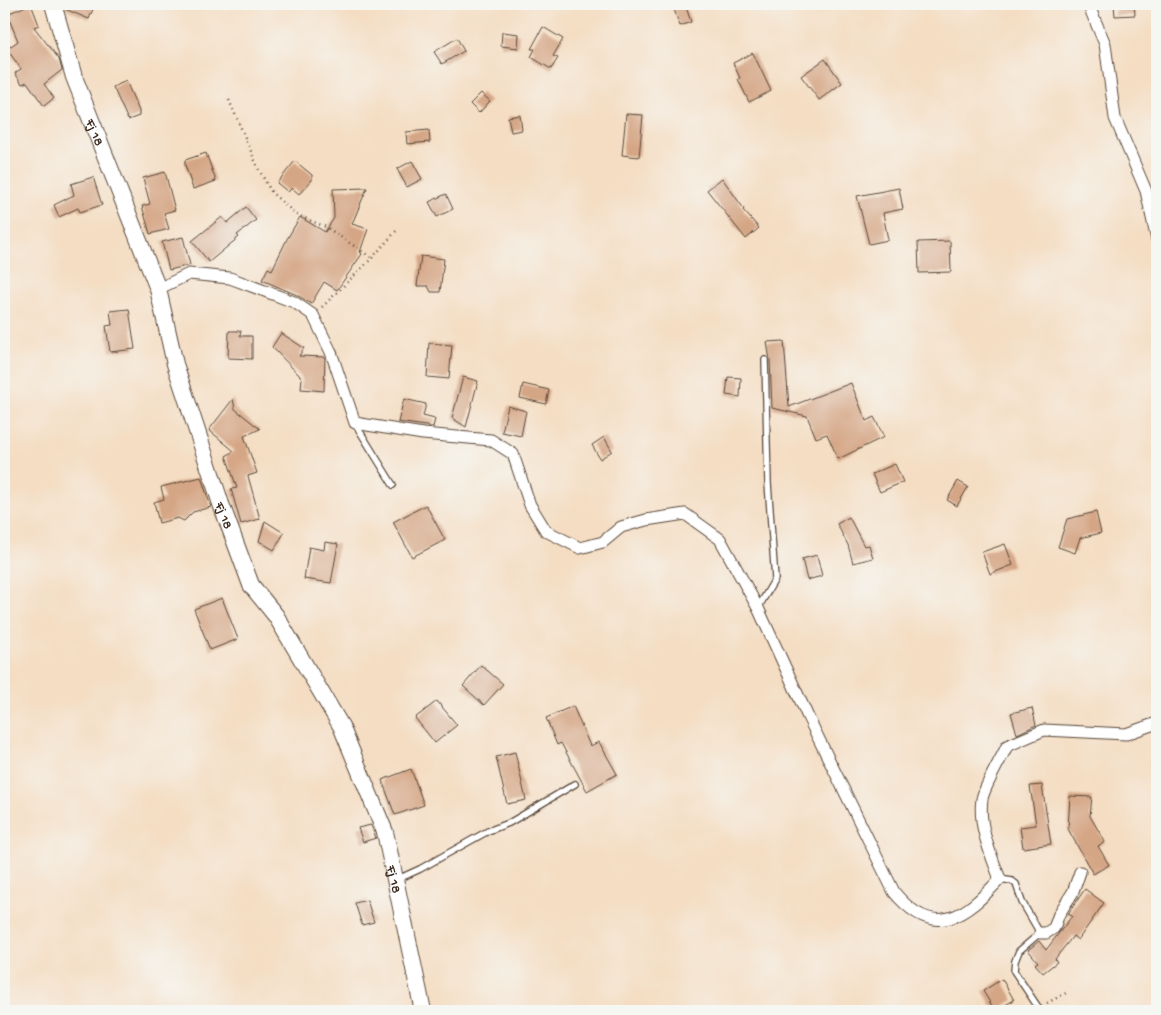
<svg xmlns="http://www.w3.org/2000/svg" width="1161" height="1015" viewBox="0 0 1161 1015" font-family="'Gochi Hand',sans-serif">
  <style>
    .building { fill: #d5a685 }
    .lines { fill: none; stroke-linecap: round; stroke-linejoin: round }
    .lane-casing { stroke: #574537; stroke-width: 8 }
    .street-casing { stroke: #574537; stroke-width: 13 }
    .secondary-casing { stroke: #574537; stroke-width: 18 }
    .path { stroke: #574537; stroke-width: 2.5; stroke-dasharray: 1 4; stroke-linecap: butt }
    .lane { stroke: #fff; stroke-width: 5.5 }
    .street { stroke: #fff; stroke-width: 11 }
    .secondary { stroke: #fff; stroke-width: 16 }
    .labels { text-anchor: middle; stroke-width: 4; stroke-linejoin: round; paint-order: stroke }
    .street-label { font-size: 14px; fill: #3b2a1e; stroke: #f6f6f2 }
  </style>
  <rect width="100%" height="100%" fill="#f6f6f2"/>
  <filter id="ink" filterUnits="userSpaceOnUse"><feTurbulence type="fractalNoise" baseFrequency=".02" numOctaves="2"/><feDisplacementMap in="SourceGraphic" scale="10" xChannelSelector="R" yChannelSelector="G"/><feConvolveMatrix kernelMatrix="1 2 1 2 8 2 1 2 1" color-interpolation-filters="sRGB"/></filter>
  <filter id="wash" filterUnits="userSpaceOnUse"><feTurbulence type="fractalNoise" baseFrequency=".0096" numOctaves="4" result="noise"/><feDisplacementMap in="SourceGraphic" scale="20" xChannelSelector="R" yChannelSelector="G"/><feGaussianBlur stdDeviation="1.12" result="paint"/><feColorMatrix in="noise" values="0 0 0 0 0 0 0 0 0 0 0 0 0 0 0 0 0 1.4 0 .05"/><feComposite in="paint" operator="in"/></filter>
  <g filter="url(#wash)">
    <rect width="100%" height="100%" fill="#f4ddc2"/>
    <g id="blocks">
      <g class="building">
        <polygon points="31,4 39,25 34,27 59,59 62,70 44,84 54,98 44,106 27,82 22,84 15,73 21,69 7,49 18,41 7,14"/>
        <polygon points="63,4 95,4 89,19 65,9"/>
        <polygon points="672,4 685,4 691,22 680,26"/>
        <polygon points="1114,4 1134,4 1135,15 1115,16"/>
        <polygon points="543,27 563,39 553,56 558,58 551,69 531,57 535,49 531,49"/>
        <polygon points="502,32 519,34 518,48 501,46"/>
        <polygon points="457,38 464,51 442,64 434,52"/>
        <polygon points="753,53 771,91 749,102 738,79 740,78 733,63"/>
        <polygon points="825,59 842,83 819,100 801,76"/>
        <polygon points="126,81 139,111 139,116 128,120 113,87"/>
        <polygon points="481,93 490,101 479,113 470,104"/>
        <polygon points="626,114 643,115 639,157 622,155"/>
        <polygon points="520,115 522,130 511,132 508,117"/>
        <polygon points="429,130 430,142 407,144 406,132"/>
        <polygon points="206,153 216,181 193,189 185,165 185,160"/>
        <polygon points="295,161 312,175 312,180 299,194 292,188 288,192 277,183"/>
        <polygon points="412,161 422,179 407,187 397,169"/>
        <polygon points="165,172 175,210 164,213 169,229 150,234 142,206 150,204 143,178"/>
        <polygon points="93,177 102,205 80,212 78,208 59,217 54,205 74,195 71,184"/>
        <polygon points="722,178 744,209 743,210 759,228 746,239 707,190"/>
        <polygon points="367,188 352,224 368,229 360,252 362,254 337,290 324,282 311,304 297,295 262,280 268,268 272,270 287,239 300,217 325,232 334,218 333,189"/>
        <polygon points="899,188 903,209 883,213 888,240 869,244 857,196"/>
        <polygon points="446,194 453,209 437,217 429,202"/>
        <polygon points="246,207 256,220 237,235 239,237 209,262 192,241 222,217 227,223"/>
        <polygon points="183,237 190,265 169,270 162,242"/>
        <polygon points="950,241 951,272 919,273 918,242"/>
        <polygon points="421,256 444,259 440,292 431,292 428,286 417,286"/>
        <polygon points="129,309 135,349 110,352 106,326 112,325 110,311"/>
        <polygon points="229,331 241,331 240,336 252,336 252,359 228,358"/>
        <polygon points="281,333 304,348 299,356 325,357 324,391 301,389 302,378 272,347"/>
        <polygon points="784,341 789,407 851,383 866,421 874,417 884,437 838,459 827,434 816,438 807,416 772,408 770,360 767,342"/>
        <polygon points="429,343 452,345 449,379 427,377"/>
        <polygon points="463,377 478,381 466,427 452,418"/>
        <polygon points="728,377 741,378 740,397 726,395"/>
        <polygon points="523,384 549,390 546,404 520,398"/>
        <polygon points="233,399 235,409 260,429 244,436 257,473 248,476 260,519 241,524 231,489 237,488 226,456 234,451 209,430"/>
        <polygon points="404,399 426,404 423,416 435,419 433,427 398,422"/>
        <polygon points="508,406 526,411 521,436 502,432"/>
        <polygon points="604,437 612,451 600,459 592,445"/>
        <polygon points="895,464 903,482 880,492 872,474"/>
        <polygon points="201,477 211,507 193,512 184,521 178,518 159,523 154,502 164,499 161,487"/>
        <polygon points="958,481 968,487 957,506 947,500"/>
        <polygon points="426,505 445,540 412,557 393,522"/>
        <polygon points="1096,512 1101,533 1080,538 1075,553 1058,547 1067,519"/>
        <polygon points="849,517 864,546 869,545 873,558 853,563 848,545 837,524"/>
        <polygon points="265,521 284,533 274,550 259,541"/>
        <polygon points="325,542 338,544 331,583 304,579 309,547 324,550"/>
        <polygon points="1005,544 1013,565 990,574 982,552"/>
        <polygon points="817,555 822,576 807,580 802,559"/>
        <polygon points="222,598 238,639 210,650 194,609"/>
        <polygon points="481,665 503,684 484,705 463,686"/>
        <polygon points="437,701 457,725 435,743 415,718"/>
        <polygon points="573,706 590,746 599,742 617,774 587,791 561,743 557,745 546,718"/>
        <polygon points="1032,708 1036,725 1017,734 1011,713"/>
        <polygon points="515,752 526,800 507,804 496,757"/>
        <polygon points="411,769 424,805 395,815 382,780"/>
        <polygon points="1042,785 1051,844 1023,848 1020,827 1036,825 1030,786"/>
        <polygon points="1070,796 1092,797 1090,816 1105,842 1098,846 1109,865 1093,874 1068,829"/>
        <polygon points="371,825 376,838 363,842 358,828"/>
        <polygon points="1085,889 1104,903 1078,940 1073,936 1055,959 1057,962 1043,973 1035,964 1038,962 1028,950 1039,941 1046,950 1072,916 1068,914"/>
        <polygon points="367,900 374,922 362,925 355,903"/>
        <polygon points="1002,979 1014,1000 995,1011 983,991"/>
      </g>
    </g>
  </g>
  <g filter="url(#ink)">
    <use href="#blocks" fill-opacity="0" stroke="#574537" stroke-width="1"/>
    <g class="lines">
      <defs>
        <g id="lane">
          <polyline points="356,425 393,485"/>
          <polyline points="758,608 775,579 768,483 765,360"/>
          <polyline points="1000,879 1012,881 1016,884 1022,902 1040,933 1019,951 1015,961 1014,971 1038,1007"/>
          <polyline points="396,880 420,869 488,831 509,823 575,784"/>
        </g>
        <g id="street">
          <polyline points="1088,4 1105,44 1115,118 1146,191 1157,240"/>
          <path d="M158 289 189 274 230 278 294 302 313 315 331 352 355 423 423 434 491 440 513 454 530 505 546 531 580 548 603 542 621 527 646 520 685 514 720 539 758 608 808 717 894 892C934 941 965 917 1000 879 991 855 978 826 982 799 984 787 1001 759 1007 746L1044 730 1126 734 1157 723"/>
          <polyline points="1040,933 1046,933 1054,928 1059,914 1073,892 1080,872"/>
        </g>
        <g id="secondary">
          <path id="s1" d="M53 4 74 77 158 289 175 364 221 504 251 585 276 616 341 726 385 832 423 1011"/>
        </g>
      </defs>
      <use href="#lane" class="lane-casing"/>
      <use href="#street" class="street-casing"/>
      <use href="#secondary" class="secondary-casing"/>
      <g class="path">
        <polyline points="229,100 259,170 272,193 297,215 326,227 372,258"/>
        <polyline points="322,307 372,258 398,229"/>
        <polyline points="1047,1003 1068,992"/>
      </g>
      <use href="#lane" class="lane"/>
      <use href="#street" class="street"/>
      <use href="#secondary" class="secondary"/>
    </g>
  </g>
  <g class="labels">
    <g class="street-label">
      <text dy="5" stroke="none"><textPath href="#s1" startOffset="135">Fj 18</textPath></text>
      <text dy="5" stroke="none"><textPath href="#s1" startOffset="540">Fj 18</textPath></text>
      <text dy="5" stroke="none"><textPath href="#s1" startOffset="945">Fj 18</textPath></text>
    </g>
  </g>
  <rect width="1161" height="1015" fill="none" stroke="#f6f6f2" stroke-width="20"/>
</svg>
